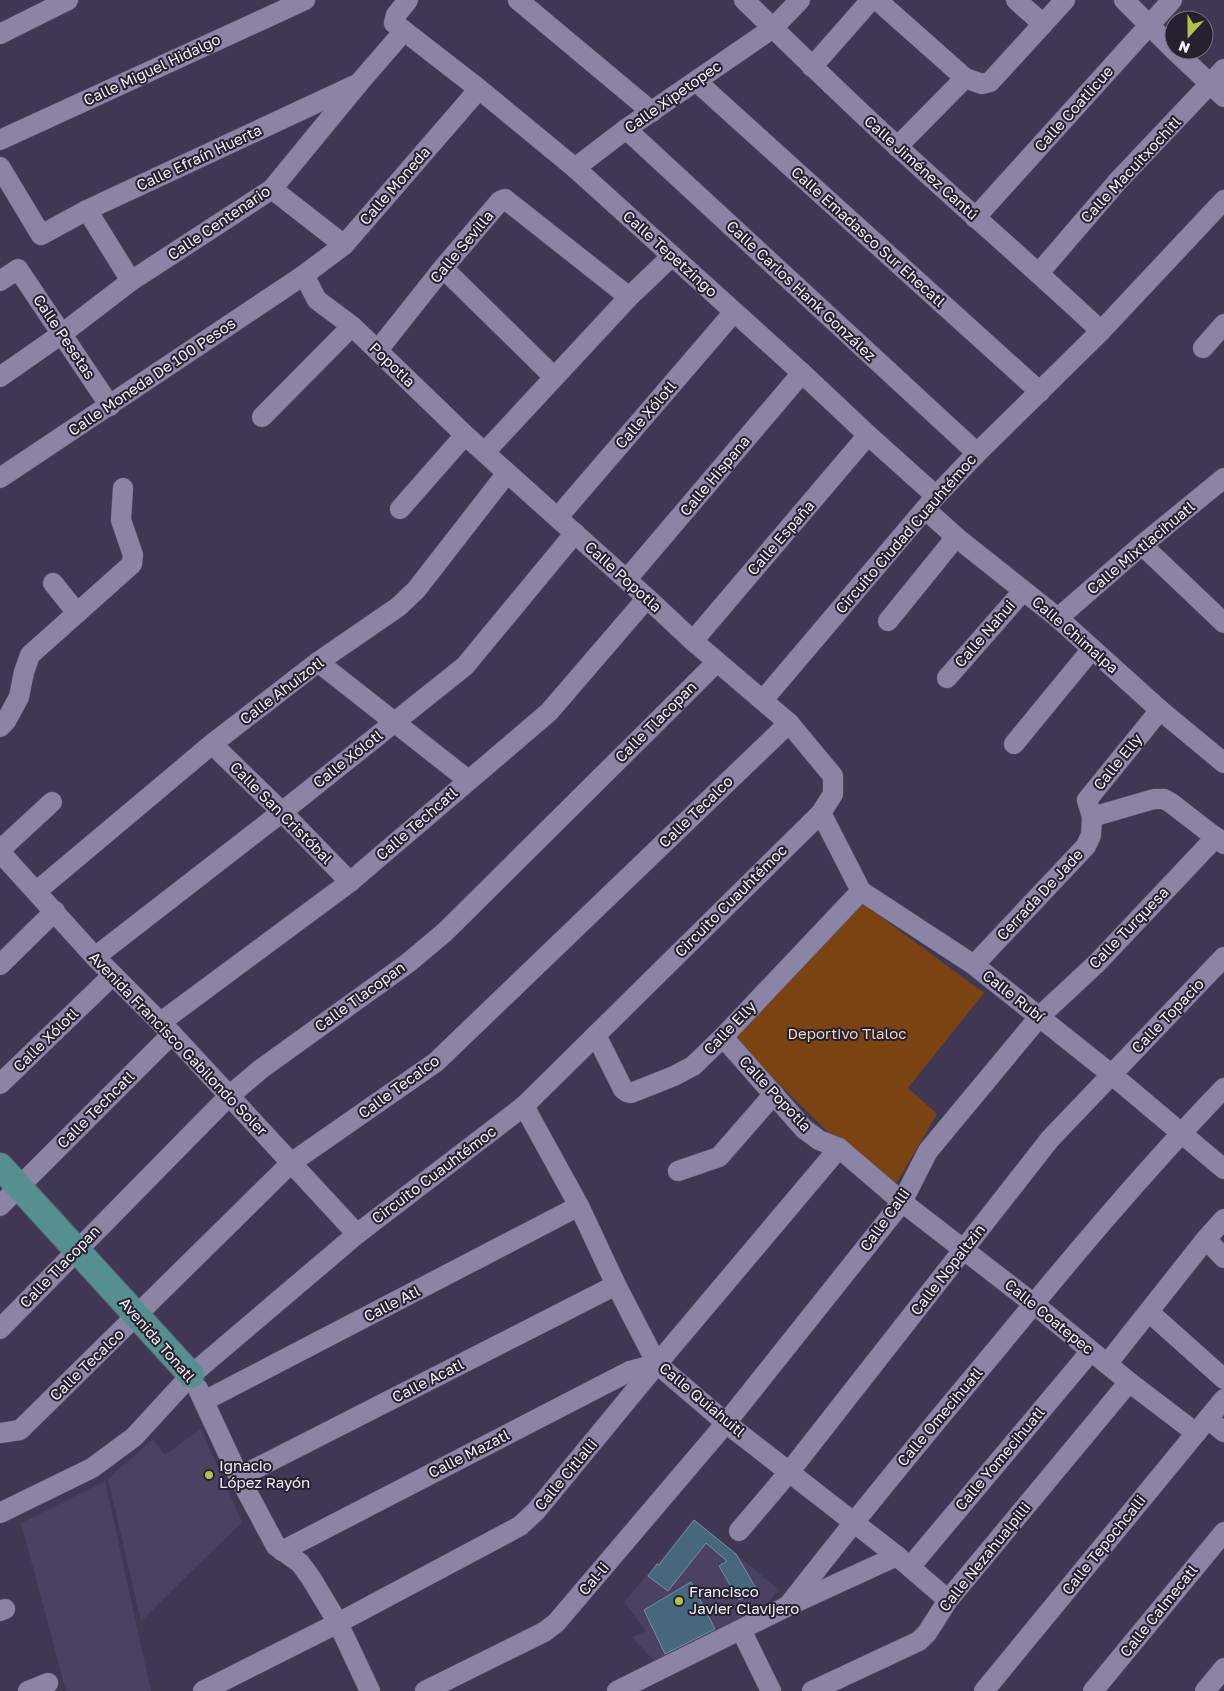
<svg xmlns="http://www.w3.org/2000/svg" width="1224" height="1691" viewBox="0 0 1224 1691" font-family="'Golos Text',sans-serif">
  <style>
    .built { fill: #4a4163 }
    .green { fill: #7c4312 }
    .building { fill: #46677c; stroke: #7092a8 }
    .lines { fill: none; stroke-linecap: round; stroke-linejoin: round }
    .minor-casing { stroke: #5b556c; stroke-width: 21 }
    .major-casing { stroke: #5b556c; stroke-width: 28 }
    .minor { stroke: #8c84a5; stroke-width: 20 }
    .major { stroke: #558f8f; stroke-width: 26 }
    .poi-dot { fill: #b3c24b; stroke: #25212f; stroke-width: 2 }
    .labels { text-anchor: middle; stroke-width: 4; stroke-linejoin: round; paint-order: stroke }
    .street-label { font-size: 15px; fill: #f3f1fc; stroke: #25212f }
    .park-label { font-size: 15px; fill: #f7d3bb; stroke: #25212f }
    .poi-label { font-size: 15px; fill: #f3f1fc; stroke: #25212f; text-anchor: start }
  </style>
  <rect width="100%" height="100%" fill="#3f3754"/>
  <g class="built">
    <polygon points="201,1429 242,1522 141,1621 108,1479 153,1439 165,1455"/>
    <polygon points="105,1481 151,1691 66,1691 21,1523"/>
    <polygon points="694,1519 778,1589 760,1615 654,1661 632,1637 646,1631 624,1602"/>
  </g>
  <polygon class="green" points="862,903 984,993 908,1088 937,1114 893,1189 826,1130 731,1037"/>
  <g class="building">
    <polygon points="694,1520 736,1554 757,1590 739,1600 719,1566 727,1561 706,1543 668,1591 648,1576 657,1564 659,1565"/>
    <polygon points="691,1582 715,1629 665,1654 644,1610"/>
  </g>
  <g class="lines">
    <defs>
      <g id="minor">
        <polyline points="408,0 396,15 394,23 479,89 575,168 802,373 868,435 936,496"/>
        <polyline points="518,0 652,112"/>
        <path d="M744 0C795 49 845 99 898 147 965 209 1035 269 1101 331"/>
        <polyline points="877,0 965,78 982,84 990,82 1065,0"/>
        <polyline points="1016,0 1043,24"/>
        <polyline points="1124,0 1174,50"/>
        <polyline points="0,34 68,0"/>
        <polyline points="1174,50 1224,97"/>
        <polyline points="812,67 871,0"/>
        <polyline points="696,81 1040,392"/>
        <polyline points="626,129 977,453"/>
        <polyline points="0,140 305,0"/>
        <polyline points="897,147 965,78"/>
        <polyline points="0,167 41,235 87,210 355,85"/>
        <polyline points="575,168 626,129 773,28 800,0"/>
        <polyline points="272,189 344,245"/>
        <polyline points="87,210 131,281"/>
        <polyline points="975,218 1172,0"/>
        <polyline points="443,268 554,377"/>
        <polyline points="1039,273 1117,182 1224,69"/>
        <polyline points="0,281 18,269 110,406"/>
        <polyline points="1203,348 1224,324"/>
        <polyline points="378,350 443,268 500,201 505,199 629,297"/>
        <polyline points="0,377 63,333 131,281 272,189 359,83 404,31"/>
        <polyline points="262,417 352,326"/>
        <polyline points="485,452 629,297 672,256"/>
        <polyline points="0,478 304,275 344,245 479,89"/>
        <polyline points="400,509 465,435"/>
        <polyline points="925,509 956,537 1058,618 1160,710 1224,763"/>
        <polyline points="558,517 734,312"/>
        <polyline points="1142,545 1224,623"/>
        <polyline points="627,579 802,373"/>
        <polyline points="53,583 77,613"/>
        <polyline points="1058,618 1142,545 1224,478"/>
        <polyline points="888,621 956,537"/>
        <polyline points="693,641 868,435"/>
        <polyline points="318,662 468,780"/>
        <polyline points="947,678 1023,591"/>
        <polyline points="763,700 936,496 977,453 1101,331 1224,200"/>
        <polyline points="0,727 6,721 19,697 24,672 30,655 132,564 133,555 121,520 123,488"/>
        <polyline points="212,744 282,812 350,882"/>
        <polyline points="1014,744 1092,649"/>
        <polyline points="821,813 861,891 974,965 1111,1074 1224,1169"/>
        <polyline points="1092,817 1154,799 1164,799 1171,803 1224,844"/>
        <polyline points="0,850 52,802"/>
        <polyline points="0,852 95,957 172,1034 357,1234"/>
        <polyline points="37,891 212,744 318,662 398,607 416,590 507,473"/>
        <polyline points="95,957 282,812 465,666 575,533"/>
        <polyline points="0,965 55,911"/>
        <polyline points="974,965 1086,846 1091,835 1092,817 1087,800 1160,710"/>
        <polyline points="161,1022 350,882 535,724 549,712 647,598"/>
        <polyline points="596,1035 623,1089 627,1092 631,1093 674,1076 693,1066 723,1037 861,891"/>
        <polyline points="723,1037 804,1129 819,1140 839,1148 902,1202 1034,1304 1129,1382 1196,1433"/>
        <polyline points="0,1084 113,975"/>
        <polyline points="524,1106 579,1206 616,1285 657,1364 726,1423 897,1556 948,1600"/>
        <polyline points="678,1171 719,1157 774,1094"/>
        <polyline points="0,1206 172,1034"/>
        <polyline points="1206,1239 1224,1258"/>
        <polyline points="1149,1312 1224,1379"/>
        <polyline points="0,1329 229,1096 261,1069 408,963 445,932 717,662"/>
        <polyline points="1107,1364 1206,1239 1224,1219"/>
        <polyline points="198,1389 239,1477 276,1546 300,1563 311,1578 338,1623 370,1691"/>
        <polyline points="204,1401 579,1206"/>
        <polyline points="1208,1419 1224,1432"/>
        <polyline points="0,1433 20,1430 291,1163 436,1062 789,723"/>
        <polyline points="239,1477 616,1285"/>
        <polyline points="0,1513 92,1468 134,1437 191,1375 357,1234 524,1106 821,813 833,794 833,776 789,723 693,641 647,598 465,435 352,326 317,300 304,275"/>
        <polyline points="739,1531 790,1471 1050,1139 1224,957"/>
        <polyline points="282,1551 630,1371 657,1364"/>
        <polyline points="910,1567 1091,1351"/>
        <path d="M788 1606C857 1517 928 1431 1000 1345 1072 1257 1145 1170 1224 1088"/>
        <polyline points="0,1611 5,1609"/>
        <polyline points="741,1630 771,1691"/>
        <polyline points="28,1691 48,1683"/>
        <polyline points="203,1691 338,1623 520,1526 536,1511 657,1364 839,1148"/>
        <polyline points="425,1691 544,1632 556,1623 726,1423 902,1202 928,1151 1040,1016 1097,963 1216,837"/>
        <polyline points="617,1691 788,1606 897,1556"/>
        <polyline points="812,1691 919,1641 927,1633 948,1600 1129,1382"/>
        <polyline points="984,1691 1224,1399"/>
        <polyline points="1093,1691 1224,1532"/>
        <polyline points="1205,1691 1224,1668"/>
      </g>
      <polyline id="major" points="0,1166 191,1375"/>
    </defs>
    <use href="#minor" class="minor-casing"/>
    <use href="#major" class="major-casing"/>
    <use href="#minor" class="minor"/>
    <use href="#major" class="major"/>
  </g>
  <g class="poi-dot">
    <circle cx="209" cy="1475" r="5"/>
    <circle cx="679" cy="1601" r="5"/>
  </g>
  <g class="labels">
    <g class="street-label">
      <text transform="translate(152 70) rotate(-25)" y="5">Calle Miguel Hidalgo</text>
      <text transform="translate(673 97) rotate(-35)" y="5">Calle Xipetopec</text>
      <text transform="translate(1074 109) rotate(-48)" y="5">Calle Coatlicue</text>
      <text transform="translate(199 158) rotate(-25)" y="5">Calle Efraín Huerta</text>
      <text transform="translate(921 168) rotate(42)" y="5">Calle Jiménez Cantú</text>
      <text transform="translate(1131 170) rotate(-47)" y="5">Calle Macuitxochitl</text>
      <text transform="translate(395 186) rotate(-49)" y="5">Calle Moneda</text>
      <text transform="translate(219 223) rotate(-34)" y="5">Calle Centenario</text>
      <text transform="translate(868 237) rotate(42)" y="5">Calle Emadasco Sur Ehecatl</text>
      <text transform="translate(462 247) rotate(-50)" y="5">Calle Sevilla</text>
      <text transform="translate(670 254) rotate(42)" y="5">Calle Tepetzingo</text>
      <text transform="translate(801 291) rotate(43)" y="5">Calle Carlos Hank González</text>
      <text transform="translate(64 337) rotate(56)" y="5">Calle Pesetas</text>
      <text transform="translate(392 365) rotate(44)" y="5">Popotla</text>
      <text transform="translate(152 377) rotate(-34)" y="5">Calle Moneda De 100 Pesos</text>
      <text transform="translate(646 415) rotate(-49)" y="5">Calle Xólotl</text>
      <text transform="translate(715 476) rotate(-50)" y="5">Calle Hispana</text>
      <text transform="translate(906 534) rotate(-49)" y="5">Circuito Ciudad Cuauhtémoc</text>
      <text transform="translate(781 538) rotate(-49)" y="5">Calle España</text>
      <text transform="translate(1141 548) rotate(-40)" y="5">Calle Mixtlacihuatl</text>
      <text transform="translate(623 577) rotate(42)" y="5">Calle Popotla</text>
      <text transform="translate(985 634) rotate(-49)" y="5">Calle Nahui</text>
      <text transform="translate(1075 635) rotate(41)" y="5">Calle Chimalpa</text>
      <text transform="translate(282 691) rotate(-37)" y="5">Calle Ahuizotl</text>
      <text transform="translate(656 722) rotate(-45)" y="5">Calle Tlacopan</text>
      <text transform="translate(348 759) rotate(-38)" y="5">Calle Xólotl</text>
      <text transform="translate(1118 762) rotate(-51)" y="5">Calle Elly</text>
      <text transform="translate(696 812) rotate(-44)" y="5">Calle Tecalco</text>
      <text transform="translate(281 813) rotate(45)" y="5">Calle San Cristóbal</text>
      <text transform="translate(417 824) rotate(-41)" y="5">Calle Techcatl</text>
      <text transform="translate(1040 895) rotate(-47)" y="5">Cerrada De Jade</text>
      <text transform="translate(731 901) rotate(-45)" y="5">Circuito Cuauhtémoc</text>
      <text transform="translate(1129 928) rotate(-46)" y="5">Calle Turquesa</text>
      <text transform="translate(1013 996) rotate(38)" y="5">Calle Rubí</text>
      <text transform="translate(360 997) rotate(-36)" y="5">Calle Tlacopan</text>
      <text transform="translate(1168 1016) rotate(-46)" y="5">Calle Topacio</text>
      <text transform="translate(730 1028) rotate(-46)" y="5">Calle Elly</text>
      <text transform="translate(46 1040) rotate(-44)" y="5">Calle Xólotl</text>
      <text transform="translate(178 1044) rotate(46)" y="5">Avenida Francisco Gabilondo Soler</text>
      <text transform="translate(399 1087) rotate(-36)" y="5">Calle Tecalco</text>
      <text transform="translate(775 1094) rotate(47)" y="5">Calle Popotla</text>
      <text transform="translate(96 1110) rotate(-45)" y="5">Calle Techcatl</text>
      <text transform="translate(434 1175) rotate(-37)" y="5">Circuito Cuauhtémoc</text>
      <text transform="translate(885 1220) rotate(-54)" y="5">Calle Calli</text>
      <text transform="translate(60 1267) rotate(-46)" y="5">Calle Tlacopan</text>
      <text transform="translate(948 1270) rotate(-52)" y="5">Calle Nopaltzin</text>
      <text transform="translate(392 1304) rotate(-27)" y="5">Calle Atl</text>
      <text transform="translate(1049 1317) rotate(39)" y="5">Calle Coatepec</text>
      <text transform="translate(157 1340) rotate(49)" y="5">Avenida Tonatl</text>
      <text transform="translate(87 1365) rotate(-44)" y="5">Calle Tecalco</text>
      <text transform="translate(428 1381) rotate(-27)" y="5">Calle Acatl</text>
      <text transform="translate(702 1400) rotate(40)" y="5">Calle Quiahuitl</text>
      <text transform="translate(940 1417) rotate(-50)" y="5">Calle Omecihuatl</text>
      <text transform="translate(469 1454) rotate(-27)" y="5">Calle Mazatl</text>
      <text transform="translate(1000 1459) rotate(-50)" y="5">Calle Yomecihuatl</text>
      <text transform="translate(566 1475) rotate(-50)" y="5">Calle Citlalli</text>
      <text transform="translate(1104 1545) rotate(-51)" y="5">Calle Tepochcalli</text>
      <text transform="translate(985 1557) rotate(-51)" y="5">Calle Nezahualpilli</text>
      <text transform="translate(594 1579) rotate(-50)" y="5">Cal-li</text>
      <text transform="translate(1159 1611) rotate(-51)" y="5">Calle Calmecatl</text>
    </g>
    <g class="park-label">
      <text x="847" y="1039">Deportivo Tlaloc</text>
    </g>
    <g class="poi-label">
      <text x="219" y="1471">Ignacio<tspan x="219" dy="17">López Rayón</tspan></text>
      <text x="689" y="1597">Francisco<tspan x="689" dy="17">Javier Clavijero</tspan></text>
    </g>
  </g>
  <g transform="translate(1189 35) rotate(201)"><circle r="24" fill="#25212f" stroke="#777481"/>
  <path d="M0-4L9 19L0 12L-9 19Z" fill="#b3c24b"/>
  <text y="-8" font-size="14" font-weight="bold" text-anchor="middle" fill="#f3f1fc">N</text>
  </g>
</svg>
